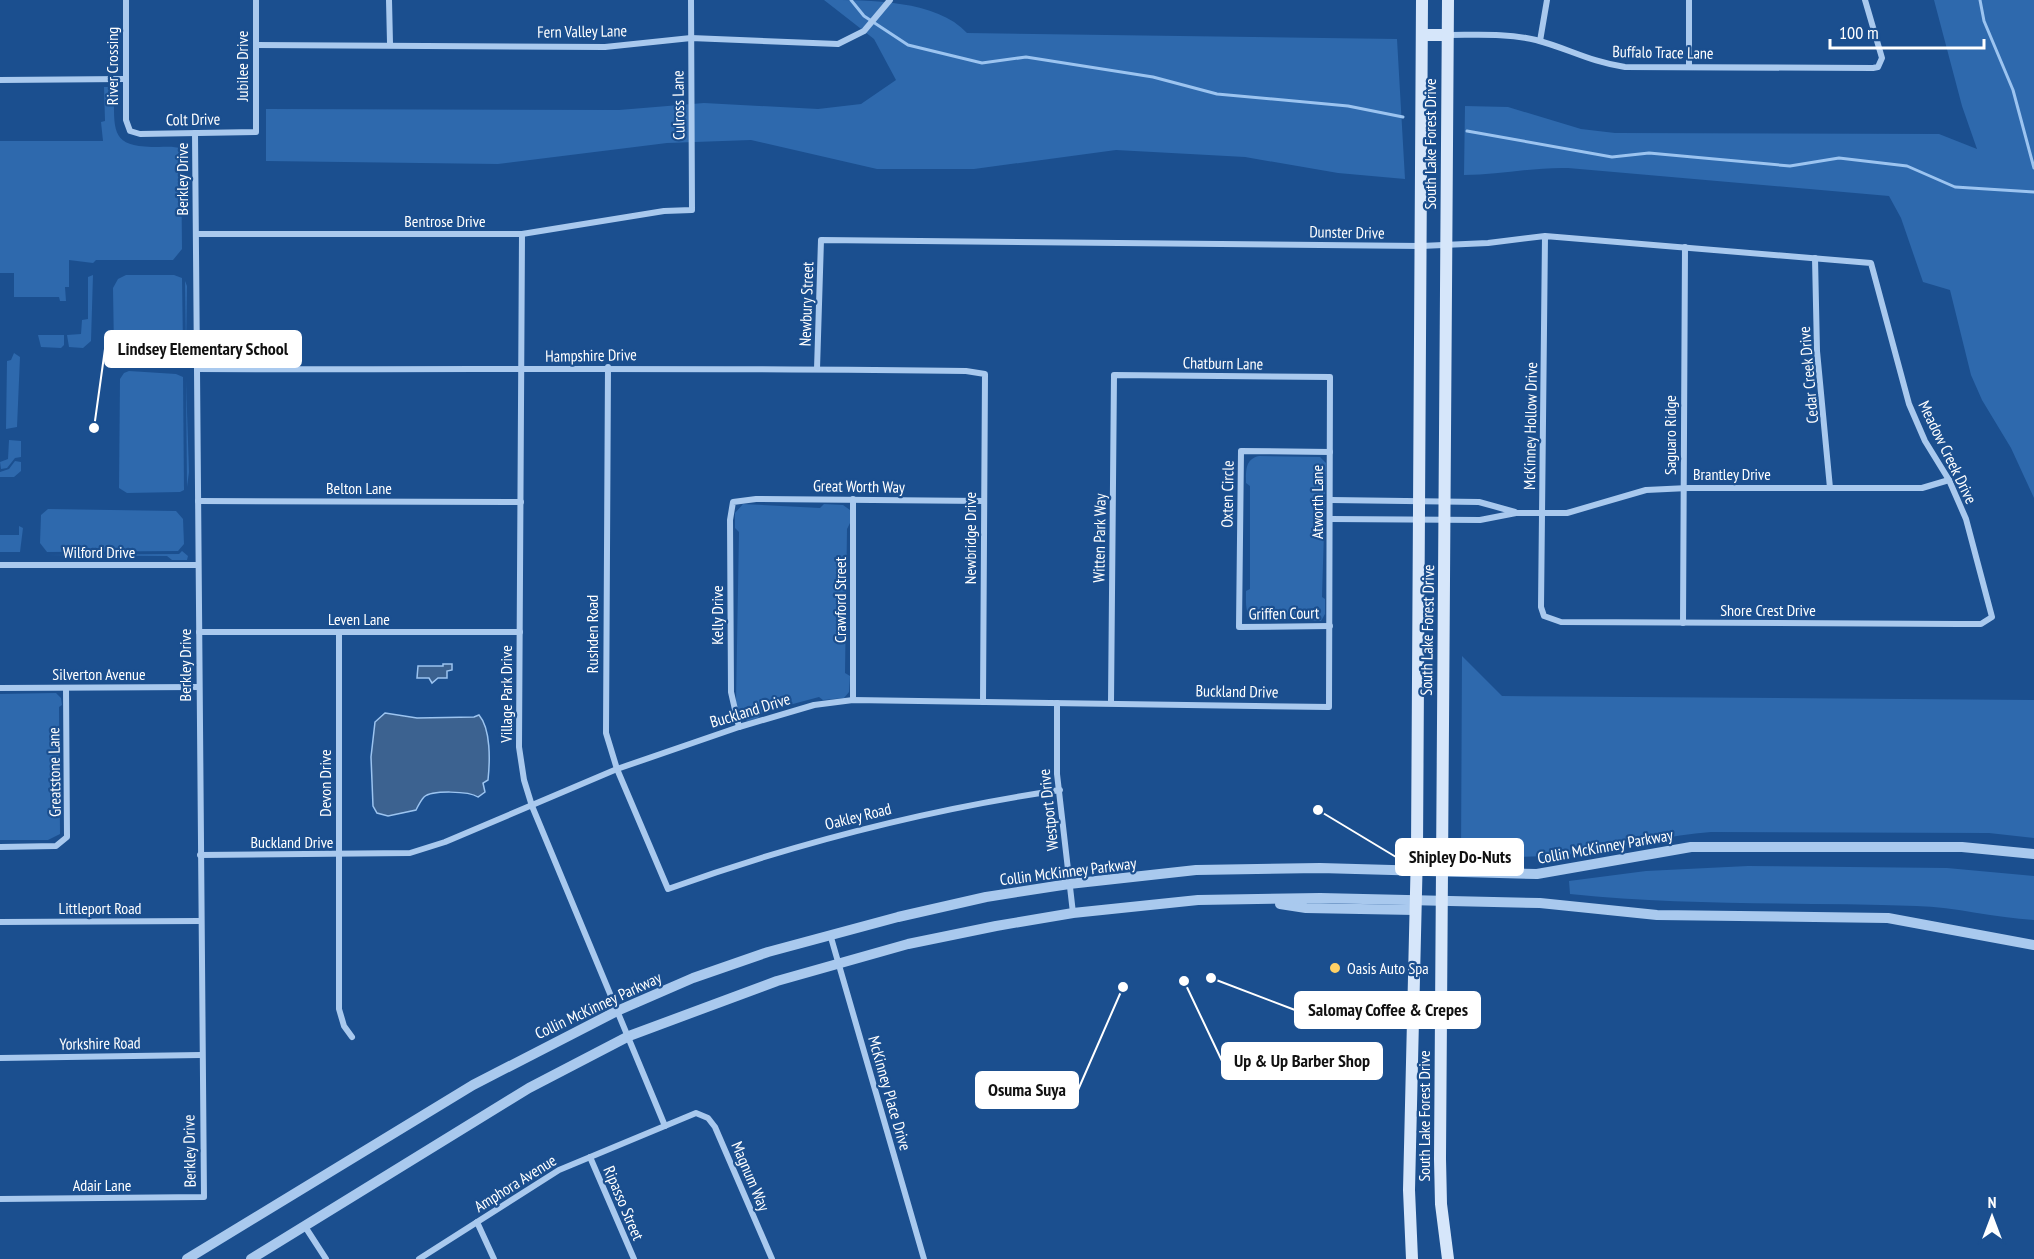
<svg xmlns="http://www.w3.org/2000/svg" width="2034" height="1259" viewBox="0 0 2034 1259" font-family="'PT Sans Narrow',sans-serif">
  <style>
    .green { fill: #2e69ad }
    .water { fill: #3c6290; stroke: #9cc4f0; stroke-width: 1.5 }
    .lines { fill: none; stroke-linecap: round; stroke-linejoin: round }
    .stream { stroke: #9cc4f0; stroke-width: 3 }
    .minor { stroke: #a9c9ee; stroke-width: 6 }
    .tertiary { stroke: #a9c9ee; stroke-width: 10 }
    .secondary { stroke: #d6e6fa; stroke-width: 12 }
    .poi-dot { fill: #ffd166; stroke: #1b4f8f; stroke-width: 2 }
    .labels { text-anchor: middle; stroke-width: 4.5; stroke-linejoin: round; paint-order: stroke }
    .street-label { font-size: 16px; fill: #fff; stroke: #1b4f8f }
    .poi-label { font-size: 16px; fill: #fff; stroke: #1b4f8f; text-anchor: start }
    .leader { fill: none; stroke: #fff; stroke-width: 2 }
    .callout-dot { fill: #fff; stroke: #1b4f8f; stroke-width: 2 }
    .callout { fill: #fff; stroke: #fff; stroke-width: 2 }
    .callout-label { font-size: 18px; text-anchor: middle; font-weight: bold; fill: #111 }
  </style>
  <rect width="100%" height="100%" fill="#1b4f8f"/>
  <g class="green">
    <path d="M824 0C870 0 937 0 967 33L1397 39 1405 179 1338 173 1245 157 1116 150 974 169H877L751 140 667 143 498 164 266 161V109L619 110 704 103 818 109 861 104 896 80 874 39Z"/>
    <path d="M1934 0H2034V498L2011 448 1982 400 1971 375 1950 290 1923 282 1901 218 1889 196 1568 168C1533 167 1499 175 1464 175L1465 106 1508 107 1581 129 1615 133 1939 134 1977 149 1962 106Z"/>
    <path d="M104 87H112L114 92C114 134 111 147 159 147 166 147 175 146 181 149L182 249 173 260H96L93 263 69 260V287H65L66 301H60L59 297H14V273H0V141H103L101 122 105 121Z"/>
    <polygon points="93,275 91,341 83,348 69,347 67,335 81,334 82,320 88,319 88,277"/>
    <polygon points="126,275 174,275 182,278 183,347 174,357 126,354 118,347 114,350 113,288 118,279"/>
    <polygon points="185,281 187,286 186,351"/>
    <polygon points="38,335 64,335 64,345 61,348 41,347"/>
    <polygon points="14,353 20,357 17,427 6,429 7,361 11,360"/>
    <polygon points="129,371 176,374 183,377 184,490 180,492 127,493 119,488 120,379 124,373"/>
    <polygon points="186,381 189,472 187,487"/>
    <polygon points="9,440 21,441 21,457 15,458 7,468 1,469 0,462 8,459"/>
    <path d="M1259 456 1320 457 1326 463 1322 597 1325 599V614L1321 621 1278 618C1273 622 1269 621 1263 621 1244 621 1246 606 1246 591L1250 589V486L1246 483C1246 471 1245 459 1259 456Z"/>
    <polygon points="15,461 21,462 21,471 14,477 0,477 0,472 9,469"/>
    <polygon points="743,504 820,508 824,504 843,505 850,510 850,523 847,529 845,673 850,676 849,692 844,698 823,700 819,697 763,712 758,718 748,721 741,718 736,702 739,532 735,528 735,513"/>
    <polygon points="48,509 176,511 183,519 184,544 178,551 47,552 40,543 41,515"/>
    <polygon points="19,526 23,528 20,552 0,552 0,535 19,535"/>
    <polygon points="182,551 188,556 187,560 172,560 167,556 44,555 179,554"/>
    <path d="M1462 656 1502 696 2034 700V838L1989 833 1711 832C1669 835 1630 846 1589 852 1546 858 1504 857 1461 857Z"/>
    <polygon points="56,693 61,698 62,705 59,707 60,834 48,840 0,840 0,694"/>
    <path d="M1748 866 1947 868 2034 876V920C1995 918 1956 907 1916 906 1801 902 1685 906 1570 894L1569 881 1646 871Z"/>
  </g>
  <g class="water">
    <polygon points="443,664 452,664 452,670 447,671 447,678 438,678 432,683 429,678 417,678 418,666 443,666"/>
    <path d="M385 713 417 718 474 717 479 715C491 729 490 761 488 780L483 783 485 792 478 797C469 791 432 790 424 797 421 800 418 806 416 810L388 816 377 813 373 806 371 757 375 722Z"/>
  </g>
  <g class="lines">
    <g class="stream">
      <polyline points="851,0 864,16 908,45 982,63 1026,57 1153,77 1217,94 1348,106 1403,117"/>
      <polyline points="1980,0 1984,21 2013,90 2034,168"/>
      <polyline points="1467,131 1612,157 1649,153 1790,166 1839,158 1907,166 1955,187 2034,192"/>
    </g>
    <g class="minor">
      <polyline points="126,0 126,120 130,131 140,134 256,132 256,0"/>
      <polyline points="389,0 390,43"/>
      <polyline points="1689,0 1689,66"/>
      <path d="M1448 35C1478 35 1507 33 1536 40 1567 48 1590 62 1625 67L1873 68 1878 67 1882 58 1865 0"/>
      <polyline points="1540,41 1547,0"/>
      <polyline points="256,45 605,47 691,38 838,44 864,31 890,0"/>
      <polyline points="0,80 125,79"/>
      <polyline points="196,234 522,234 664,211 692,210 691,0"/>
      <polyline points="522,234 519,747 524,780 532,806 665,1126"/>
      <polyline points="1815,258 1817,351 1830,488"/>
      <path d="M608 367 606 733 617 769 668 889C796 843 925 810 1060 790"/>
      <path d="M197 369C453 370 710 367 966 371L985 374 983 702"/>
      <polyline points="817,369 821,240 1421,246 1488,243 1545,236 1871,263 1909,404 1925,441 1949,480 1966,519 1992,617 1981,624 1959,624 1561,622 1544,616 1541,607 1545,236"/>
      <polyline points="1331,500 1479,502 1515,512"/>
      <polyline points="198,501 521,502"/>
      <polyline points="1331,519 1480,520 1516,513 1567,513 1646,490 1688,488 1922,488 1949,480"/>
      <polyline points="0,565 198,565"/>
      <polyline points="1683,623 1685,247"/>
      <polyline points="1330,626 1239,627 1241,451 1330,452"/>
      <polyline points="199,632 520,632"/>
      <polyline points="339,633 339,1009 344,1026 352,1037"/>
      <polyline points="0,688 199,687"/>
      <polyline points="853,700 853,499"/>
      <polyline points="1057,703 1057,774 1073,913"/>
      <polyline points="739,727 731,692 730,520 733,502 756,499 984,501"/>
      <polyline points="0,847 56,846 67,837 66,688"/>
      <polyline points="200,855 410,853 445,842 617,769 739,727 814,705 853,700 1329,707 1330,377 1114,375 1111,702"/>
      <polyline points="0,922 200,921"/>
      <polyline points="830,934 924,1259"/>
      <polyline points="0,1058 201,1055"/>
      <polyline points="590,1157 634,1259"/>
      <polyline points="0,1199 204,1197 195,133"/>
      <polyline points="477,1222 494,1259"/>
      <polyline points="304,1225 326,1259"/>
      <polyline points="419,1259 559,1170 696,1113 708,1118 715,1127 772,1259"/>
    </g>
    <g class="tertiary">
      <polyline points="1280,904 1306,908 1415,910"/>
      <polyline points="187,1259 473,1085 617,1011 693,978 768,952 898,917 986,897 1069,884 1196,870 1320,868 1537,874 1691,847 1962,847 2034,854"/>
      <polyline points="251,1259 529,1088 629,1036 777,981 908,944 996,926 1073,913 1198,900 1320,898 1540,903 1657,915 1888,918 2034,945"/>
    </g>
    <g class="secondary">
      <polyline points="1422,35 1448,35"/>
      <polyline points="1412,1259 1409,1190 1417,850 1422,0"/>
      <polyline points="1448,1259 1441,1204 1440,1159 1448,0"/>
    </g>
  </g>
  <circle class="poi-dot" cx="1335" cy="968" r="6"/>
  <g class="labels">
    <g class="street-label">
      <text transform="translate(582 31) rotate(-1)" y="6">Fern Valley Lane</text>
      <text transform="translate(1663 52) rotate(1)" y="6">Buffalo Trace Lane</text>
      <text transform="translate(112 66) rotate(-90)" y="6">River Crossing</text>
      <text transform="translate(242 66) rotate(-90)" y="6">Jubilee Drive</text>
      <text transform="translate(678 105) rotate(-91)" y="6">Culross Lane</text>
      <text transform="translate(193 119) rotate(-1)" y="6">Colt Drive</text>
      <text transform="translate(1430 144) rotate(-90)" y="6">South Lake Forest Drive</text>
      <text transform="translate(182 179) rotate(-90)" y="6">Berkley Drive</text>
      <text x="445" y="227">Bentrose Drive</text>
      <text transform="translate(1347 232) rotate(1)" y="6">Dunster Drive</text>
      <text transform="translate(806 304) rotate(-88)" y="6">Newbury Street</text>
      <text transform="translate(591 355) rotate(-1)" y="6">Hampshire Drive</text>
      <text transform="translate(1223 363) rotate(1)" y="6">Chatburn Lane</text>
      <text transform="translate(1808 375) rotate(-95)" y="6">Cedar Creek Drive</text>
      <text transform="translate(1530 426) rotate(-89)" y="6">McKinney Hollow Drive</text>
      <text transform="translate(1670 435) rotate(-90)" y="6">Saguaro Ridge</text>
      <text transform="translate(1948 452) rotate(64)" y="6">Meadow Creek Drive</text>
      <text x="1732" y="480">Brantley Drive</text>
      <text transform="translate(859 486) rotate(1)" y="6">Great Worth Way</text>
      <text x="359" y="494">Belton Lane</text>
      <text transform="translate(1227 494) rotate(-89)" y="6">Oxten Circle</text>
      <text transform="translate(1317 502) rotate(-90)" y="6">Atworth Lane</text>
      <text transform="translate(970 538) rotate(-90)" y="6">Newbridge Drive</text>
      <text transform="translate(1099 538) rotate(-89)" y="6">Witten Park Way</text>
      <text x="99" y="558">Wilford Drive</text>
      <text transform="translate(840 600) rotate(-90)" y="6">Crawford Street</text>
      <text x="1768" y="616">Shore Crest Drive</text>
      <text transform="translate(1284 613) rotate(-1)" y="6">Griffen Court</text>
      <text transform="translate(717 615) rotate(-90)" y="6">Kelly Drive</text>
      <text x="359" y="625">Leven Lane</text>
      <text transform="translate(1427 630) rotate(-89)" y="6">South Lake Forest Drive</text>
      <text transform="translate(592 634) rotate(-90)" y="6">Rushden Road</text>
      <text transform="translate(185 665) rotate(-90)" y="6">Berkley Drive</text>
      <text x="99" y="680">Silverton Avenue</text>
      <text transform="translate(1237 691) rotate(1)" y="6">Buckland Drive</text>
      <text transform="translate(506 694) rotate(-90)" y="6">Village Park Drive</text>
      <text transform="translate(750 710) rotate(-17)" y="6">Buckland Drive</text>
      <text transform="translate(54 772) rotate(-91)" y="6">Greatstone Lane</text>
      <text transform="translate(325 783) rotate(-90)" y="6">Devon Drive</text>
      <text transform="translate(1048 810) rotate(-96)" y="6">Westport Drive</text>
      <text transform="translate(858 816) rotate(-14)" y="6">Oakley Road</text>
      <text x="292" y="848">Buckland Drive</text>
      <text transform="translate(1605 846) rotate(-10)" y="6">Collin McKinney Parkway</text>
      <text transform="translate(1068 871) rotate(-7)" y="6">Collin McKinney Parkway</text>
      <text x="100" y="914">Littleport Road</text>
      <text transform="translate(598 1005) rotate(-25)" y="6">Collin McKinney Parkway</text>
      <text transform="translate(100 1043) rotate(-1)" y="6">Yorkshire Road</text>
      <text transform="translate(890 1093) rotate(74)" y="6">McKinney Place Drive</text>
      <text transform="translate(1424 1116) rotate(-90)" y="6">South Lake Forest Drive</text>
      <text transform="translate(189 1151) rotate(-91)" y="6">Berkley Drive</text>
      <text transform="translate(751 1176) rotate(67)" y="6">Magnum Way</text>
      <text transform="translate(515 1183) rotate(-32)" y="6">Amphora Avenue</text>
      <text x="102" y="1191">Adair Lane</text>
      <text transform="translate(624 1203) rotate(67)" y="6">Ripasso Street</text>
    </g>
    <g class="poi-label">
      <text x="1347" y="974">Oasis Auto Spa</text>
    </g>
  </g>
  <path class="leader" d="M94 428L105 349M1318 810L1396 857M1211 978L1295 1010M1184 981L1222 1061M1123 987L1078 1090"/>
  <g class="callout-dot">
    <circle cx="94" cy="428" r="6"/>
    <circle cx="1318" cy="810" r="6"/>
    <circle cx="1211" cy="978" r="6"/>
    <circle cx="1184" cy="981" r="6"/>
    <circle cx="1123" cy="987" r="6"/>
  </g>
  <g class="callout">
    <rect x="105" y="331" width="196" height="36" rx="6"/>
    <rect x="1396" y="839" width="127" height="36" rx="6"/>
    <rect x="1295" y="992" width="185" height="36" rx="6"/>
    <rect x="1222" y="1043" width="160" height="36" rx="6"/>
    <rect x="976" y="1072" width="102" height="36" rx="6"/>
  </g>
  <g class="callout-label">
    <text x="203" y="355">Lindsey Elementary School</text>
    <text x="1460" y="863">Shipley Do-Nuts</text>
    <text x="1388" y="1016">Salomay Coffee &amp; Crepes</text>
    <text x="1302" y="1067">Up &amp; Up Barber Shop</text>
    <text x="1027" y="1096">Osuma Suya</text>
  </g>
  <g transform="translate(1992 1217)" stroke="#1b4f8f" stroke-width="4.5" paint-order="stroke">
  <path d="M0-4.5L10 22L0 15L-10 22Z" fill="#ffffff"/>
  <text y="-9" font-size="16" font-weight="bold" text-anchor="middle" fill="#ffffff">N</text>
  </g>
  <path d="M1830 39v9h154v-9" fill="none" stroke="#ffffff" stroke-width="3"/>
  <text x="1839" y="39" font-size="18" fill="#ffffff" stroke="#1b4f8f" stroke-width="4.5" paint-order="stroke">100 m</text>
</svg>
